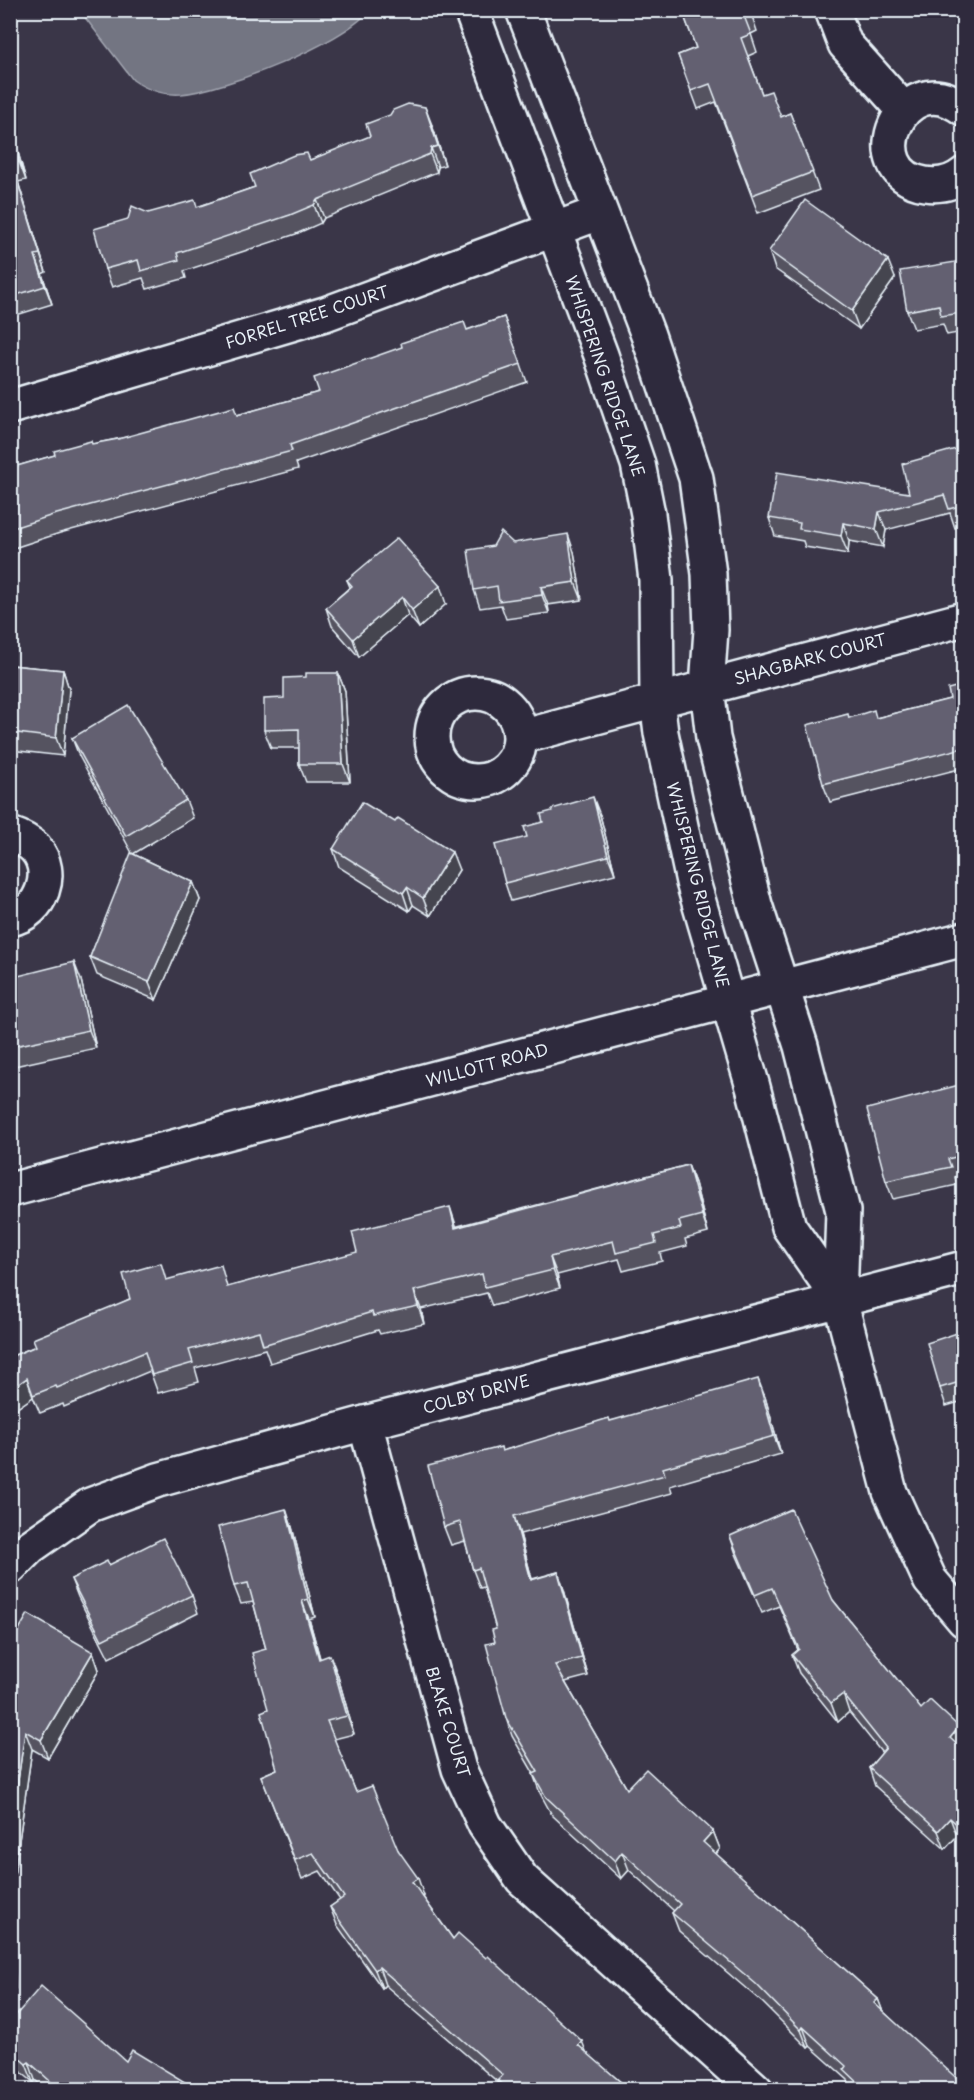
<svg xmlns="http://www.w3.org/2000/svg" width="974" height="2100" viewBox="0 0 974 2100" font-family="'Playpen Sans',sans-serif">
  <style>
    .water { fill: #737482; stroke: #a2a6b1; stroke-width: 1.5 }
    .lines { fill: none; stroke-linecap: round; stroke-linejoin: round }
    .minor-casing { stroke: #e8f1f8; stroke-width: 38 }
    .secondary-casing { stroke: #e8f1f8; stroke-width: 38 }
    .minor { stroke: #2f2a3d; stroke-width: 33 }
    .secondary { stroke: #2f2a3d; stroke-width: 33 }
    .wall { fill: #555361; stroke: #e8f1f8; stroke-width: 1.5 }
    .shaded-wall { fill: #45444f; stroke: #e8f1f8; stroke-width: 1.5 }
    .building { fill: #636171; stroke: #e8f1f8; stroke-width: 1.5 }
    .labels { text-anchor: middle; stroke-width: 4.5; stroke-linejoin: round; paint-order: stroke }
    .street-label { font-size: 16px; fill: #e8f1f8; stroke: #2f2a3d }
  </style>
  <rect width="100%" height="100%" fill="#3a3648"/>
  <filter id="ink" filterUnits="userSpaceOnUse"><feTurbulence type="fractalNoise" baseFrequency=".0167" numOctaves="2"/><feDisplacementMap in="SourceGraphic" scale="12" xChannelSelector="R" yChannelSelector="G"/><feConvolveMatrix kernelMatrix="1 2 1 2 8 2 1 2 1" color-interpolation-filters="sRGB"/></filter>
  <g filter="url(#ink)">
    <path class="water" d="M80 11H369C341 44 225 90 181 94 164 95 147 90 133 80Z"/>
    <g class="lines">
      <defs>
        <g id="minor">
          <polyline points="471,10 601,355 638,464 648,514 656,580 657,700 661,733 693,882 753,1087 789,1227 840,1300"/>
          <polyline points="523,10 648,335 696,478 709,574 711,630 707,687 713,738 755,905 801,1046 843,1211 840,1300 890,1492 930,1580 964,1620"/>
          <polyline points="832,10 845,44 904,110"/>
          <path d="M964 109C901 61 857 174 925 184 939 186 952 184 964 174"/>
          <polyline points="10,407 325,314 599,213"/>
          <circle cx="476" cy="737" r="44"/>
          <polyline points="520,733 536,733 964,619"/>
          <path d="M10 834C19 837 28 841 35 848 56 872 42 913 10 919"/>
          <polyline points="365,1423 459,1769 485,1825 522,1879 756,2090"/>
          <polyline points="10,1567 30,1547 90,1505 158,1480 365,1423 964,1268"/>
        </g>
        <polyline id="secondary" points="10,1190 964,939"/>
      </defs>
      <use href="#minor" class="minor-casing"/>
      <use href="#secondary" class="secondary-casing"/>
      <use href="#minor" class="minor"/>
      <use href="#secondary" class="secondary"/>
    </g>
    <g class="wall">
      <polygon points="682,10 750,10 757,31 751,34 757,52 748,56 762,94 781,117 790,113 819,190 758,213 716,102 698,109 678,55 696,48"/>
      <polygon points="432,125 445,165 438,167 437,172 324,218 321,223 296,234 184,271 186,278 147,289 143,278 112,287 105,269 128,219 148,213 197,207 255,187 310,160"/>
      <polygon points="10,132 17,149 26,180 18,182 46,272 42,274 52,304 10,317"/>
      <polygon points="769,251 895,278 859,329 775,269"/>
      <polygon points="963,254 963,332 947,335 943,324 914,329 907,311 962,261"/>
      <polygon points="504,317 527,382 296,463 298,469 60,533 14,548 10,554 10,468 55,455 92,444 237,415 319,392 467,330"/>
      <polygon points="963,447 963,525 955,528 950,513 886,530 883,547 849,541 848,554 805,547 803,541 775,536 769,518 909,493"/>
      <polygon points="513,543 574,552 582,600 548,605 549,613 506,619 501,605 480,608 474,590"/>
      <polygon points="347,580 446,604 419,628 408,615 359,657 332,626 326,608 350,587"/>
      <polygon points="10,665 63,670 69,689 63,756 10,750"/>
      <polygon points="338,673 345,691 350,782 306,782 299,764 299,748 271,748 264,730 284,698"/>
      <polygon points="963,685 963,768 830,802 823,784 849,717 876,718 950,699"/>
      <polygon points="72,738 186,800 193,818 133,854 193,882 200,900 156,1000 97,975 90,957 132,853 79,756"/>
      <polygon points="600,815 615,874 511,901 505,883 527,837"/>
      <polygon points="333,849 459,870 430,916 413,905 409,911 339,867"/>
      <polygon points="10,978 81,980 96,1048 10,1067"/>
      <polygon points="963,1084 963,1174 955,1177 957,1185 893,1199 886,1181"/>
      <polygon points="688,1165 695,1183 708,1233 685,1239 687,1246 660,1253 662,1261 623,1271 619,1259 557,1275 560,1288 492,1306 487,1293 421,1309 424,1324 380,1334 378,1330 270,1363 265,1349 195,1368 199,1382 158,1393 150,1371 64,1407 63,1404 40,1413 33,1397 10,1413 10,1357 36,1346 167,1280 228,1287"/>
      <polygon points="963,1331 963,1401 946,1406 940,1388"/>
      <polygon points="765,1397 781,1454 670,1486 672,1493 520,1534 532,1579 558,1572 564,1590 588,1676 565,1682 627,1789 713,1831 720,1849 716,1854 878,1999 882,2010 963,2090 853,2090 850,2087 848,2080 810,2046 808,2048 763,2003 679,1931 672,1913 674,1911 629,1870 621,1879 552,1815 540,1793 533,1774 534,1774 512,1736 506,1718 495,1642 496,1629 484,1587 480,1588 473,1570 465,1541 451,1545 444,1527 502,1451 610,1421"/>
      <polygon points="292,1527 315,1617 309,1619 320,1658 337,1673 354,1734 334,1739 356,1792 398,1850 424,1896 423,1897 453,1939 630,2090 502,2090 500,2084 385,1985 382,1988 337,1925 330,1907 340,1900 320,1871 302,1879 261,1776 277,1769 268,1709 266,1649 253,1602 241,1604 234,1586"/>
      <polygon points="730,1536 833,1600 921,1709 963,1750 963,1842 957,1836 945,1849 875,1786 869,1768 882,1753 849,1712 838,1722 799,1673 792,1655 798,1650 779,1606 762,1613 736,1554"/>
      <polygon points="109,1565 192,1595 198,1613 109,1658 78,1597 71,1579"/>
      <polygon points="10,1645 93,1652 99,1670 48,1758 32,1749 11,1897 15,1989 10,1990"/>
      <polygon points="10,2022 126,2061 198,2090 46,2090 35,2080 33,2082 10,2063"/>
    </g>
    <g class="shaded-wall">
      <polygon points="425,107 432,125 445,165 438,146"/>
      <polygon points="10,132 17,149 26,180 19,162"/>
      <polygon points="431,148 438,167 437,172 430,154"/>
      <polygon points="12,164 18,182 46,272 40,254"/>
      <polygon points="317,200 324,218 321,223 314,205"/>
      <polygon points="35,255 42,274 52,304 45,286"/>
      <polygon points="888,260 895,278 859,329 852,311"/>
      <polygon points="879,512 886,530 883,547 876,529"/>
      <polygon points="843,523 849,541 848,554 841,536"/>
      <polygon points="568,534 574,552 582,600 575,582"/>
      <polygon points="10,540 14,548 10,554"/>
      <polygon points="440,586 446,604 419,628 412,610"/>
      <polygon points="541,587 548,605 549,613 542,595"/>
      <polygon points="402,597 408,615 359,657 353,639"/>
      <polygon points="63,670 69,689 63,756 56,738"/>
      <polygon points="338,673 345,691 350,782 343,764"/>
      <polygon points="593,797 600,815 615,874 608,856"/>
      <polygon points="452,852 459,870 430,916 423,898"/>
      <polygon points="193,882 200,900 156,1000 149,982"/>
      <polygon points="407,887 413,905 409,911 403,893"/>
      <polygon points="74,962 81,980 96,1048 89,1030"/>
      <polygon points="688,1165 695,1183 708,1233 702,1215"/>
      <polygon points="450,1207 456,1225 461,1246 455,1228"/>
      <polygon points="550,1257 557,1275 560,1288 553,1270"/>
      <polygon points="414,1291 421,1309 424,1324 418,1306"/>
      <polygon points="27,1378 33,1397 10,1413 10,1390"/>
      <polygon points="758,1379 765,1397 781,1454 774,1436"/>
      <polygon points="286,1509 292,1527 315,1617 308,1599"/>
      <polygon points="514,1516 520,1534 537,1598 531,1580"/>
      <polygon points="558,1572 564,1590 588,1676 582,1658"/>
      <polygon points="302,1601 309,1619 325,1677 319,1659"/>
      <polygon points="93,1652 99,1670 48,1758 41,1740"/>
      <polygon points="330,1655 337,1673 354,1734 347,1716"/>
      <polygon points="843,1694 849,1712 838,1722 831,1703"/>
      <polygon points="959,1727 963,1738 963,1748 956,1756 950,1738"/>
      <polygon points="25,1731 32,1749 11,1897 15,1989 10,1978 10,1837"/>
      <polygon points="950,1818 957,1836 945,1849 938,1831"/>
      <polygon points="713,1831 720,1849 710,1860 703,1842"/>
      <polygon points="622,1852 629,1870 621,1879 615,1861"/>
      <polygon points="418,1878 424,1896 419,1900 412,1882"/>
      <polygon points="379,1967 385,1985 382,1988 375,1970"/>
      <polygon points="878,1999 885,2017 874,2003"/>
      <polygon points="803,2027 810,2046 808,2048 801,2030"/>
      <polygon points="582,2041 589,2059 578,2045"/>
      <polygon points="29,2062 35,2080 33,2082 26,2064"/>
    </g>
    <g class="building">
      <polygon points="682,10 750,10 751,13 744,16 751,34 741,38 762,94 771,91 781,117 790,113 813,172 752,195 710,84 691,91 678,55 696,48"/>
      <polygon points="408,104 425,107 438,146 431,148 430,154 317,200 314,205 290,215 177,253 179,260 141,271 138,260 105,269 94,229 128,219 132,206 148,213 195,200 197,207 255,187 250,174 294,155 307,153 310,160 370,136 366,124 390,115 393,110"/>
      <polygon points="10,132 19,162 12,164 40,254 35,255 45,286 10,297"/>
      <polygon points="805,200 888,260 852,311 769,251"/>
      <polygon points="963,254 963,322 962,313 941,316 939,305 907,311 900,271 962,261 961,255"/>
      <polygon points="504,317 521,364 290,445 292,451 53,515 10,529 10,468 55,455 54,451 91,441 92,444 118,439 234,407 237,415 319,392 314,378 402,347 401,343 464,322 467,330"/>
      <polygon points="963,447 963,505 949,509 944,495 879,512 876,529 843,523 841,536 799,529 800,523 769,518 777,472 909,493 902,464"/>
      <polygon points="501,532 513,543 568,534 575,582 541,587 542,595 499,601 497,586 474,590 468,550 493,546"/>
      <polygon points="397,538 440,586 412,610 402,597 353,639 326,608 352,586 347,580"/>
      <polygon points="10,665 63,670 56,738 10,732"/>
      <polygon points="306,673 338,673 343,764 299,764 299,729 264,730 264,699 284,698 284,678 306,677"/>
      <polygon points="963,685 963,748 823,784 807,725 848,714 849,718 874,710 876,718 950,699 948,689"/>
      <polygon points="128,705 186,800 126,836 72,738"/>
      <polygon points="593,797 608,856 505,883 495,845 527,837 524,827 543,822 541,814 552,811 552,809"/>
      <polygon points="362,802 395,822 398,818 452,852 423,898 407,887 403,893 333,849"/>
      <polygon points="131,853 193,882 149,982 90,957"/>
      <polygon points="74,962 89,1030 10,1047 10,978"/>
      <polygon points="963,1084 963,1155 948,1159 951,1167 886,1181 867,1109"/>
      <polygon points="688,1165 702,1215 679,1221 681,1228 654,1235 656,1243 616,1253 613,1241 550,1257 553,1270 485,1287 482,1274 414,1291 418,1306 373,1316 372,1312 263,1345 259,1331 189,1350 193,1363 152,1375 145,1352 57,1388 56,1386 33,1395 27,1378 10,1390 10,1357 36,1346 33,1339 130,1299 123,1274 161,1263 166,1280 221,1265 227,1287 357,1252 352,1232 450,1207 455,1228"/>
      <polygon points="963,1331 963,1381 940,1388 927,1343"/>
      <polygon points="758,1379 774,1436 663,1468 665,1475 514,1516 531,1580 558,1572 582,1658 555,1665 627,1789 646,1769 713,1831 703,1842 878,1999 874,2003 963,2084 963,2090 866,2090 844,2069 846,2066 803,2027 801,2030 756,1984 672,1913 680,1904 622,1852 615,1861 546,1797 533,1774 538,1772 506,1718 486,1644 495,1642 492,1630 496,1629 479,1568 473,1570 460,1522 444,1527 428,1466 501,1447 502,1451 609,1418 610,1421"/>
      <polygon points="286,1509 308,1599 302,1601 319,1659 330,1655 347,1716 327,1721 356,1792 372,1786 398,1850 418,1878 412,1882 453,1939 458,1933 486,1958 488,1956 582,2041 578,2045 630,2090 509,2090 498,2080 503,2075 379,1967 375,1970 330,1907 344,1897 313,1853 295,1860 261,1776 277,1769 261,1712 268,1709 252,1653 266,1649 248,1583 234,1586 218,1527"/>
      <polygon points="791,1509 833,1600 921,1709 930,1700 959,1727 950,1738 963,1750 963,1830 950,1818 938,1831 869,1768 886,1748 843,1694 831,1703 792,1655 799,1649 772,1588 755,1595 730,1536"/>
      <polygon points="163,1538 192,1595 102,1640 71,1579 107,1561 109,1565"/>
      <polygon points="28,1614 93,1652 41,1740 25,1731 10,1837 10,1645"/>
      <polygon points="41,1986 126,2061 132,2050 198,2090 60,2090 29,2062 26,2064 10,2050 10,2022"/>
    </g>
  </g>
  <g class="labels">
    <g class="street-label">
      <text transform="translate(307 317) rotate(-18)" y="6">FORREL TREE COURT</text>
      <text transform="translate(605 376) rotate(71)" y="6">WHISPERING RIDGE LANE</text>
      <text transform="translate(810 659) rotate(-15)" y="6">SHAGBARK COURT</text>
      <text transform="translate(698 885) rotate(76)" y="6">WHISPERING RIDGE LANE</text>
      <text transform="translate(487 1065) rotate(-15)" y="6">WILLOTT ROAD</text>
      <text transform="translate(476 1394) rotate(-15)" y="6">COLBY DRIVE</text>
      <text transform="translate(448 1722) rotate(73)" y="6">BLAKE COURT</text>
    </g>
  </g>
  <rect width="974" height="2100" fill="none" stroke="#2f2a3d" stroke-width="36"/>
  <rect x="18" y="18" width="938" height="2064" fill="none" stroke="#e8f1f8" stroke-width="2" filter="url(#ink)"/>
</svg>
